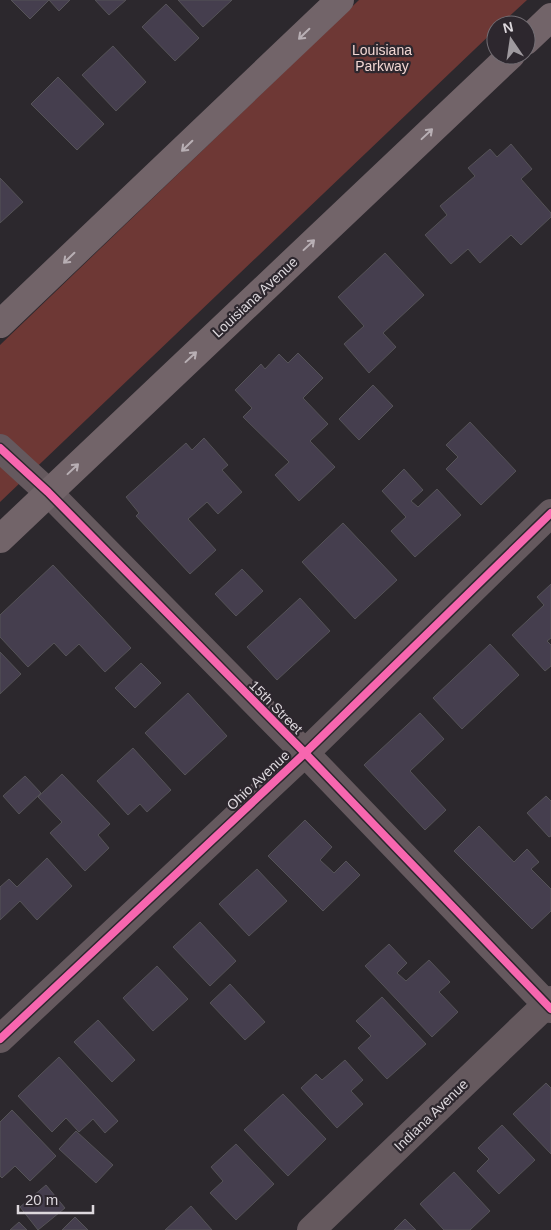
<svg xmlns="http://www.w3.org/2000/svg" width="551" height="1230" viewBox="0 0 551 1230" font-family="Helvetica,sans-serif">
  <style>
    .green { fill: #6e3835 }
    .building { fill: #453e4e; stroke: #555357 }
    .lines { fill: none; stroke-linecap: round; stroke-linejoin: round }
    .street { stroke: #65595e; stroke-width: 28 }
    .secondary { stroke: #726469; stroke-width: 28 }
    .cycleway-casing { stroke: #2d272e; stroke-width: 11 }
    .cycleway { stroke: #f766af; stroke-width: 8 }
    .oneway { stroke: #b8afb4 }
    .labels { text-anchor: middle; stroke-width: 4.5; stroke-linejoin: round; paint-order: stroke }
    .park-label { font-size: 14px; fill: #f2d7d3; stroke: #2d272e }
    .street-label { font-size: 14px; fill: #ddd8dd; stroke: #2d272e }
  </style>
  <rect width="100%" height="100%" fill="#2c282d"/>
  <polygon class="green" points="359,0 527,0 500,25 496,25 496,29 0,502 0,345"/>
  <g class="building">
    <polygon points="11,0 70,0 59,11 49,0 30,19"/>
    <polygon points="95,0 126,0 109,15"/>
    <polygon points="178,0 232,0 203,27"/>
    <polygon points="166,4 199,38 175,61 142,27"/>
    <polygon points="113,46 146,82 116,111 82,75"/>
    <polygon points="58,77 104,124 77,150 31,104"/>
    <polygon points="511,144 532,169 521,179 551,213 551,217 521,245 511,235 480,263 468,249 451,264 425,235 447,215 440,206 475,176 468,168 490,149 497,157"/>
    <polygon points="0,178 23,202 0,223"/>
    <polygon points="385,253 424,295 383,333 396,347 369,373 344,344 364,326 338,297"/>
    <polygon points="298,353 323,378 303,398 328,424 310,441 335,467 299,501 275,475 289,462 243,417 252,408 235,390 261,364 265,369 279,354 288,363"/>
    <polygon points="373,385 393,406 359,440 339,419"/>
    <polygon points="470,422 516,471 481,505 446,469 458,457 446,445"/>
    <polygon points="204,438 228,465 222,470 242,492 218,514 207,502 188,519 216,550 190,574 136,516 139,513 126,497 186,443 192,450"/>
    <polygon points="404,469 423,490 411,501 418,507 437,489 461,515 415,557 391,531 406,517 382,491"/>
    <polygon points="343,523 397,580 355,619 302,562"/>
    <polygon points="53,565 131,648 105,672 79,644 66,656 54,643 28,667 0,637 0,615"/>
    <polygon points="242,569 263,591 236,616 215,594"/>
    <polygon points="551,584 551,638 547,641 551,645 551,666 545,671 512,635 544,605 537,597"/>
    <polygon points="300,598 330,631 277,680 247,647"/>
    <polygon points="490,644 519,675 462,729 433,698"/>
    <polygon points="0,652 21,674 0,694"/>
    <polygon points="141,663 161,683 135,708 115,688"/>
    <polygon points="188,693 227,736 185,775 145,733"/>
    <polygon points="420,713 444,739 410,771 446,810 425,830 364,765"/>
    <polygon points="133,748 171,790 147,812 140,804 128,815 97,781"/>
    <polygon points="62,774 110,824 98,835 109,848 85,871 50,833 62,822 38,797"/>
    <polygon points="25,776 41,793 19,814 3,796"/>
    <polygon points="546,796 551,801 551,836 549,837 527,813"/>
    <polygon points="305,820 332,847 320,860 334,873 346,861 360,875 323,911 268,856"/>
    <polygon points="479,826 514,862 527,849 539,862 531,869 551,889 551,911 532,929 454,851"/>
    <polygon points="47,858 72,886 37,920 20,901 0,920 0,887 9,879 17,887"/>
    <polygon points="257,869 287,901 249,936 219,904"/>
    <polygon points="200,922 236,961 210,986 173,947"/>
    <polygon points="389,944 407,963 397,973 406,981 429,960 450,982 439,992 458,1012 432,1037 365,966"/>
    <polygon points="157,966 188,999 153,1031 123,998"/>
    <polygon points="230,984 265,1022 245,1040 210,1003"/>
    <polygon points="382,997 426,1044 387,1079 358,1048 371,1036 356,1021"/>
    <polygon points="98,1020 135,1060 112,1082 74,1042"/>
    <polygon points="59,1057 118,1121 105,1133 93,1119 79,1132 66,1118 52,1132 18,1096"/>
    <polygon points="345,1060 363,1080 351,1091 363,1104 337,1128 301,1088 316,1074 322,1080"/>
    <polygon points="546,1083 551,1088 551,1154 513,1114"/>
    <polygon points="283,1094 326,1139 288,1176 244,1130"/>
    <polygon points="12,1110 56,1156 30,1181 15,1166 2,1178 0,1176 0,1122"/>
    <polygon points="502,1125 535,1160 499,1194 477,1171 489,1159 478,1148"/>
    <polygon points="76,1131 113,1165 96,1183 59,1149"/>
    <polygon points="236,1144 274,1184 236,1220 210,1193 223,1181 211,1167"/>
    <polygon points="454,1172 490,1211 470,1230 444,1230 420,1204"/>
    <polygon points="46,1185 65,1208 38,1230 20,1207"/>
    <polygon points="191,1206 212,1230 165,1230"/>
    <polygon points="75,1217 88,1230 62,1230"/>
    <polygon points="405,1219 416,1230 394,1230"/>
    <polygon points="19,1222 27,1230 10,1230"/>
  </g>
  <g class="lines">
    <g class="street">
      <polyline points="0,448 48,492 305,753 551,1009"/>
      <polyline points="0,1039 305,753 551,513"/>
      <polyline points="311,1230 551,1000"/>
    </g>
    <g class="secondary">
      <polyline points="526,41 551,17"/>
      <polyline points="0,324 340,0"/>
      <polyline points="0,539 511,55"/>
    </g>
    <defs>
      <g id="cycleway">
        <polyline points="0,448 48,492 305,753 551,1009"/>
        <polyline points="0,1039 305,753 551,513"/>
      </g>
    </defs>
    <use href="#cycleway" class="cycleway-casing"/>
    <use href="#cycleway" class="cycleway"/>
  </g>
  <defs><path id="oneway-shaft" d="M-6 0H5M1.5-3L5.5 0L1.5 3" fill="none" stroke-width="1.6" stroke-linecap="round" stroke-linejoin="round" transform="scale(1.25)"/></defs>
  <g class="oneway">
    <use href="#oneway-shaft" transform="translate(304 34) rotate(136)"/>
    <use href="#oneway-shaft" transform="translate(427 134) rotate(-43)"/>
    <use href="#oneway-shaft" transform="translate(187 146) rotate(136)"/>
    <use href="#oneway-shaft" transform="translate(309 245) rotate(-43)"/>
    <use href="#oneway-shaft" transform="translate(69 258) rotate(136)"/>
    <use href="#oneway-shaft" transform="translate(191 357) rotate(-43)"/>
    <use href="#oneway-shaft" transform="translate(73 469) rotate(-43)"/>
  </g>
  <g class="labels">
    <g class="park-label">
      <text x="382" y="55">Louisiana<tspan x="382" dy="16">Parkway</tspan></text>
    </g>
    <g class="street-label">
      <text transform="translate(255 297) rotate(-43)" y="5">Louisiana Avenue</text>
      <text transform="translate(276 707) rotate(45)" y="5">15th Street</text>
      <text transform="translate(258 780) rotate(-43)" y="5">Ohio Avenue</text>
      <text transform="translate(431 1115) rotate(-44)" y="5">Indiana Avenue</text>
    </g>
  </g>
  <g transform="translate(511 40) rotate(347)"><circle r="24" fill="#2d272e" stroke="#736e74"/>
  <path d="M0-4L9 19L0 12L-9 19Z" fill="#9f9a9f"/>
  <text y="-8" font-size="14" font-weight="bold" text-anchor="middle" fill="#ddd8dd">N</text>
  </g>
  <path d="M18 1205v8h75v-8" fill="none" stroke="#ddd8dd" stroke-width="2.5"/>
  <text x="25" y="1205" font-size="15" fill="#ddd8dd" stroke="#2d272e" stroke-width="4" paint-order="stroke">20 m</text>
</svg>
